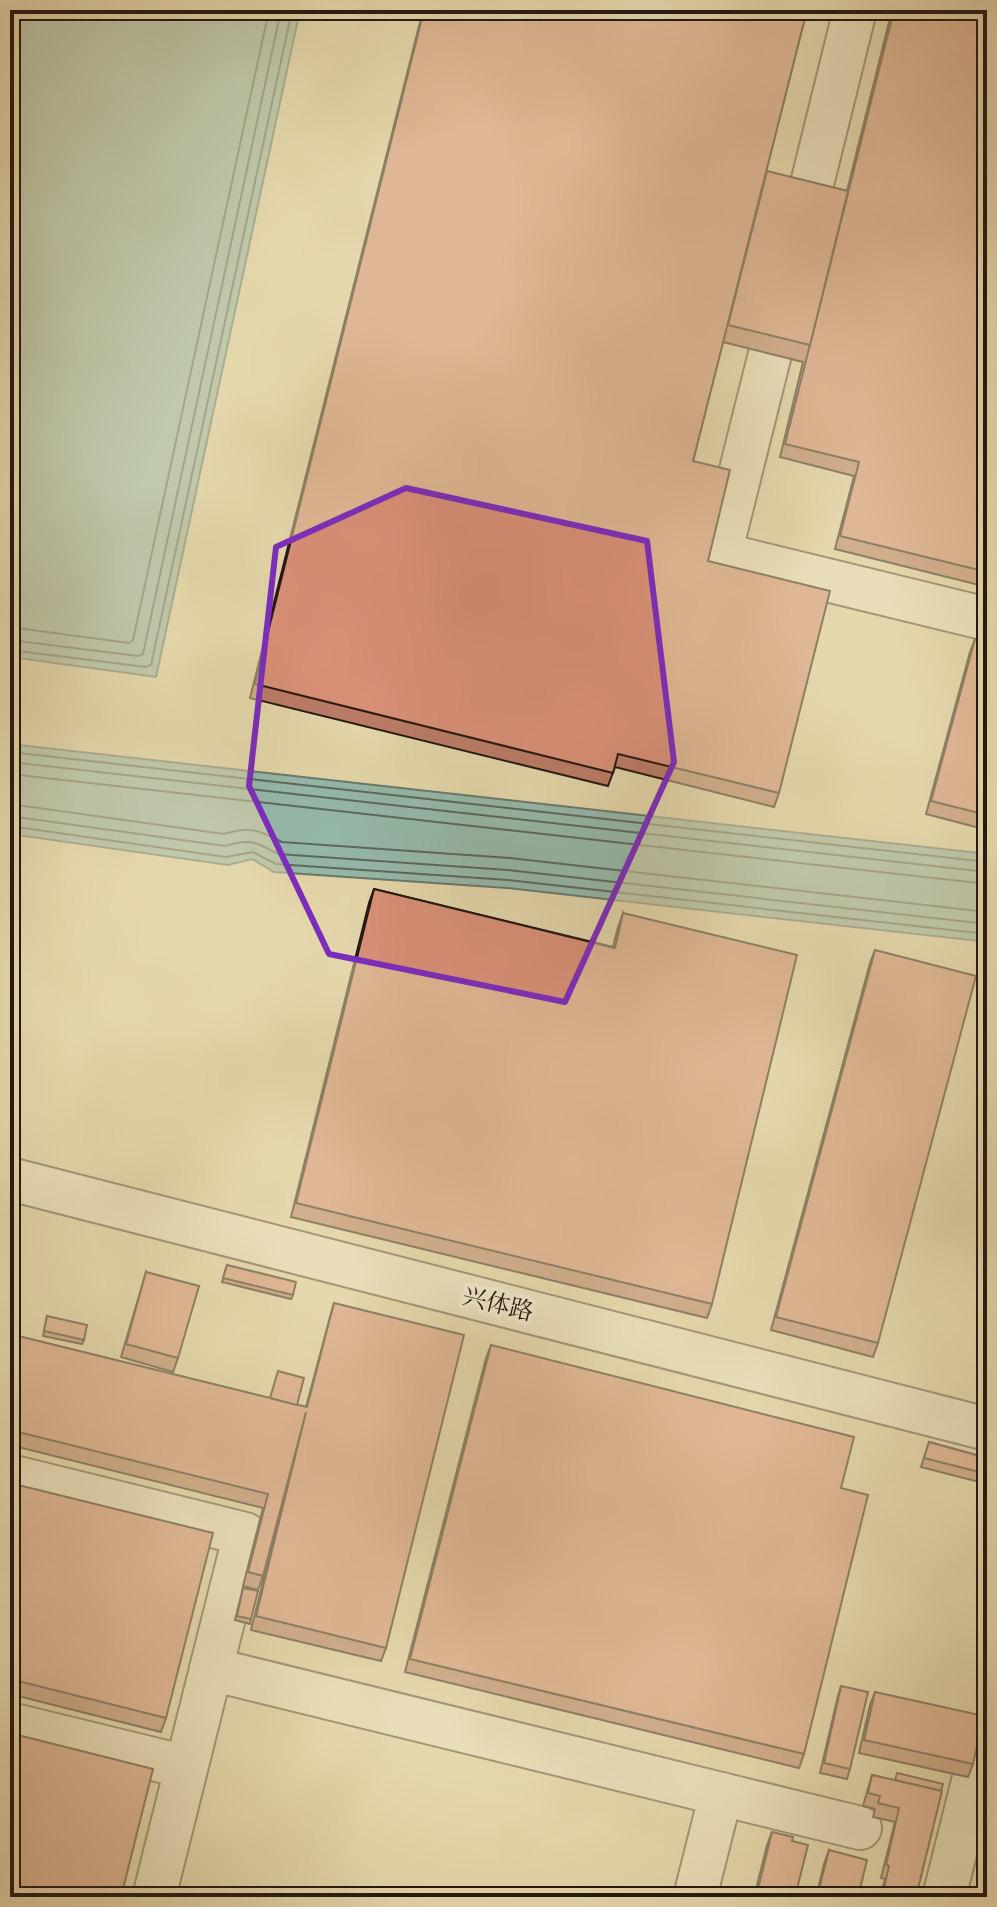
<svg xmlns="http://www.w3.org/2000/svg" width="997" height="1907" viewBox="0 0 997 1907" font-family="'IM FELL DW Pica','Noto Serif SC',serif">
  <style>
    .water { fill: #95b9ab; stroke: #68796e; stroke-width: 2 }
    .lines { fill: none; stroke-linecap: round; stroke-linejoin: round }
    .shore { stroke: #5c685e; stroke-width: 2 }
    .minor-casing { stroke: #544838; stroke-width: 46 }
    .minor { stroke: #ede5c8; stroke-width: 42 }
    .wall { fill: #bb7c67; stroke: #241812; stroke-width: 2 }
    .building { fill: #d99078; stroke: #241812; stroke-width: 2 }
    .marked { fill: none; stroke: #7b2cbf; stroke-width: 6; stroke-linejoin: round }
    .labels { text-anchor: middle; stroke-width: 8; stroke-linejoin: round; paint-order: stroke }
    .street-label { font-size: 24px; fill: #241812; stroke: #ede5c8 }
  </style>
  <rect width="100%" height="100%" fill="#e4d7ab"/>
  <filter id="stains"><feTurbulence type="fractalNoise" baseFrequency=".0025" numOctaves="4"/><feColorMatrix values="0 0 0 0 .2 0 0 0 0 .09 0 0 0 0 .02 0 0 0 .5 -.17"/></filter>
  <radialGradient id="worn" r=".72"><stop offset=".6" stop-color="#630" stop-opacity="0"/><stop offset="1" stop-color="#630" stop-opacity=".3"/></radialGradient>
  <g class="water">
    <polygon points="10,10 300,10 156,677 10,657"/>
    <polygon points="10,744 987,854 987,942 507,888 274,872 252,859 228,865 10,834"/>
  </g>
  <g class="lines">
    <g class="shore">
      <polyline points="10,627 129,643 133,640 269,10"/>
      <polyline points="10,640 138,656 143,654 281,10"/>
      <polyline points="10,650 146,667 151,665 292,10"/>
      <polyline points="10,752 987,862"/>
      <polyline points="10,762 987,872"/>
      <polyline points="10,774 987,884"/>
      <path d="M10 804 224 834C250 826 259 830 282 842L510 858 987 912"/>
      <path d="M10 816 225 846C251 838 255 842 278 854L508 870 987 924"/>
      <polyline points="10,826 226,857 253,852 276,864 508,880 987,934"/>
    </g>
    <defs>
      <g id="minor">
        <polyline points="808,200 855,10"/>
        <polyline points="770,354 720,554 987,619"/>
        <polyline points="10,1179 987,1429"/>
        <polyline points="10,1476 245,1534 211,1669"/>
        <polyline points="10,1724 186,1767"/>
        <polyline points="154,1897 211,1669 721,1794"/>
        <polyline points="695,1897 721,1794 860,1828"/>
        <polyline points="944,1897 984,1738"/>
      </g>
    </defs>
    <use href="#minor" class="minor-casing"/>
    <use href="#minor" class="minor"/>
  </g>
  <g class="wall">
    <polygon points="423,10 807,10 765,175 847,191 892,10 987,10 987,587 835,549 854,476 780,457 803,362 723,342 693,461 708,561 779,793 774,807 615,767 608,786 250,698"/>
    <polygon points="975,639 987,642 987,830 926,814 970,652"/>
    <polygon points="374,889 613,947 618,927 623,913 712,1304 707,1318 291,1217 369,903"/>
    <polygon points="875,950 878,1343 873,1357 771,1330 870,963"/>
    <polygon points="227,1265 293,1295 291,1299 222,1282"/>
    <polygon points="146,1272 178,1358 173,1372 121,1357"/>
    <polygon points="334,1303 386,1648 381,1661 251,1630 284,1497 263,1576 258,1590 243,1586 263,1508 10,1445 10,1334 306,1407 330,1317"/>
    <polygon points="47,1316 84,1340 82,1344 43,1336"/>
    <polygon points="491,1345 804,1754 799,1768 405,1672 486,1358"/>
    <polygon points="929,1442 987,1458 987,1484 921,1467"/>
    <polygon points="10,1483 166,1718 161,1732 10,1694"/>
    <polygon points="243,1588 251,1619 250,1624 235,1620"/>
    <polygon points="841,1686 850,1769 847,1779 820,1773 838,1696"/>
    <polygon points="875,1692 973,1764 968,1777 859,1753 870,1705"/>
    <polygon points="872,1775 894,1780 916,1897 880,1897 885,1879 881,1878 895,1822 873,1817 875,1809 863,1806"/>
    <polygon points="772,1832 792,1841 795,1897 754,1897 767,1845"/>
    <polygon points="829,1850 858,1897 816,1897 824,1864"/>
  </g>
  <g class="building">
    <polygon points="424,10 807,10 693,461 730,470 708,561 830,591 779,793 618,754 613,773 255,684"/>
    <polygon points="894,10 987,10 987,572 840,536 859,462 785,444"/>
    <polygon points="767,171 848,191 810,345 728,325"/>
    <polygon points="975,639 987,642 987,815 931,801"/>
    <polygon points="374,889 615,948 623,913 797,955 712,1304 296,1203"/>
    <polygon points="875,950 976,976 878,1343 776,1317"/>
    <polygon points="227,1265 296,1282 293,1295 223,1278"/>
    <polygon points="146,1272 199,1286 178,1358 126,1344"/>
    <polygon points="334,1303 464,1335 386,1648 256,1616 306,1412 263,1576 248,1572 268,1494 10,1430 10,1334 307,1407"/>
    <polygon points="47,1316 87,1325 84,1340 44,1331"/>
    <polygon points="491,1345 854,1437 841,1488 868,1495 804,1754 410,1659"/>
    <polygon points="278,1371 304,1378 297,1405 270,1398"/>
    <polygon points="929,1442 987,1458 987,1474 924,1458"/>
    <polygon points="10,1483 213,1533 166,1718 10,1679"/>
    <polygon points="243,1588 258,1591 251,1619 237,1616"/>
    <polygon points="841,1686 868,1692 850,1769 824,1763"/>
    <polygon points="875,1692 984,1716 973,1764 864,1740"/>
    <polygon points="10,1733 153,1769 121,1897 10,1897"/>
    <polygon points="897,1773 943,1784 941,1791 895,1780"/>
    <polygon points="872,1775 942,1791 916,1897 882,1897 889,1866 886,1865 899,1808 878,1803 880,1796 868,1793"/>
    <polygon points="772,1832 793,1837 792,1841 808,1845 795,1897 756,1897"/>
    <polygon points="829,1850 867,1860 858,1897 817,1897"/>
  </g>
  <path d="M0 0H997V1907H0ZM406 488 647 541 674 762 565 1002 329 954 249 786 276 547Z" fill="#e4d7ab" fill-opacity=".55" fill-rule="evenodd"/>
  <path class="marked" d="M406 488 647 541 674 762 565 1002 329 954 249 786 276 547Z"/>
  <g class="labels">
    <g class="street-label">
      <text transform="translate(498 1304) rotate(14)" y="8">兴体路</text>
    </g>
  </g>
  <rect width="997" height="1907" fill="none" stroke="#e4d7ab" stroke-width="40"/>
  <rect x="12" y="12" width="973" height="1883" fill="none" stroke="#241812" stroke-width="4"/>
  <rect x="20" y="20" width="957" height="1867" fill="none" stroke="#241812" stroke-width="2"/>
  <rect width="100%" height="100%" filter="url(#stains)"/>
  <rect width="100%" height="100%" fill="url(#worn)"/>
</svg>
